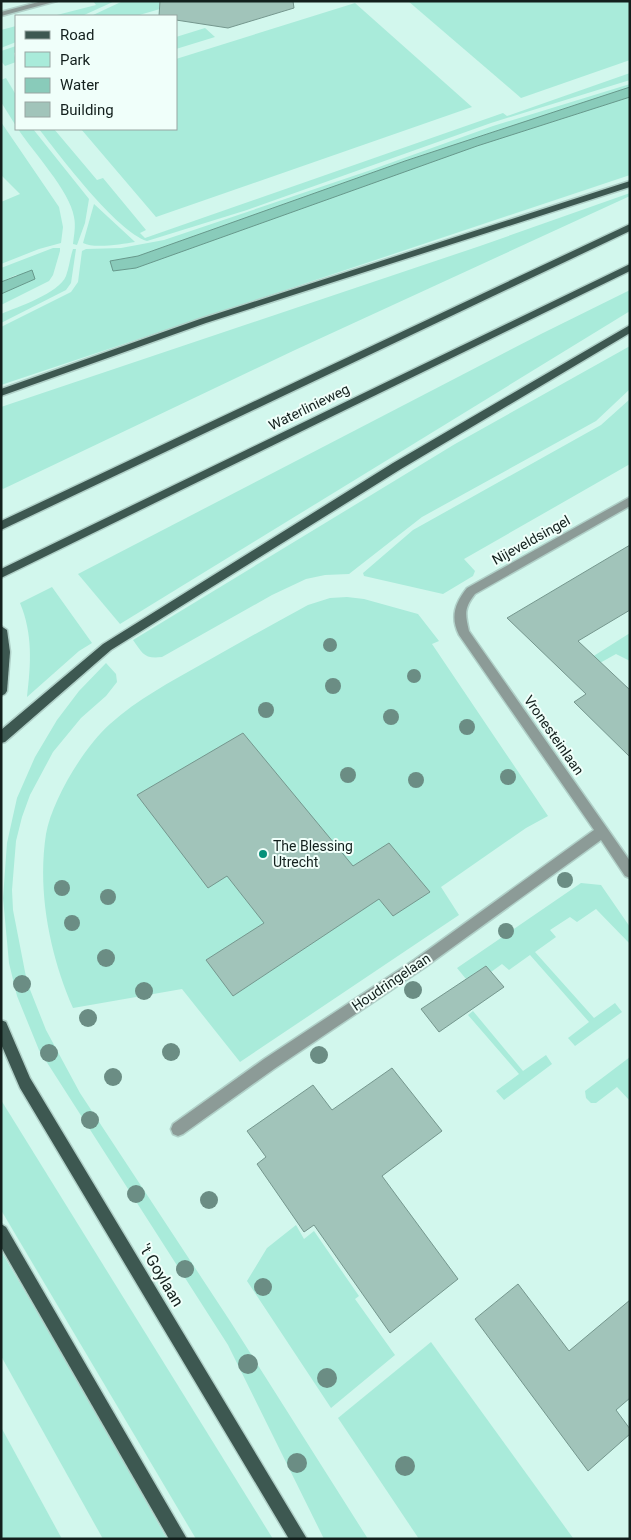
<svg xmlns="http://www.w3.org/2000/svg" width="631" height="1540" viewBox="0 0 631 1540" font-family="Roboto,sans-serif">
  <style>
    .green { fill: #a9ebda }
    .water { fill: #89cbba; stroke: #66988b }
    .building { fill: #a1c4ba; stroke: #75978e }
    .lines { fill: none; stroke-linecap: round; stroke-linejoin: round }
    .minor-casing { stroke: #b0d0c8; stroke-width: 3 }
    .major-casing { stroke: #b0d0c8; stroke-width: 3 }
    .minor { fill: #8c9b97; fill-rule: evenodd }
    .major { fill: #3d5851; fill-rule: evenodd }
    .tree { fill: #6b8d84 }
    .poi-dot { fill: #06917a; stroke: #f0fffa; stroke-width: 2 }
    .labels { text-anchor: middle; stroke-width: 4; stroke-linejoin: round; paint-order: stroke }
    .street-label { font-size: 14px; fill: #13201d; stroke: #f0fffa }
    .poi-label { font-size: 14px; fill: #13201d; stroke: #f0fffa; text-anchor: start }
    .near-street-label { font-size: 16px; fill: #13201d; stroke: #f0fffa }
  </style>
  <rect width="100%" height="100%" fill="#d2f7ed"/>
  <g class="green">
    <polygon points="93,1 115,1 82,16 53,16 96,5"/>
    <polygon points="123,1 174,1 177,4 136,16 91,16"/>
    <polygon points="408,1 630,1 630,60 521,98"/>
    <polygon points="355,3 472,107 156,217 81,129 176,129 176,59"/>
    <polygon points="16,26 16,42 1,48 1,30"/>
    <polygon points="205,28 215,37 176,49 176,37"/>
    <polygon points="16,46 16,52 14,53 16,62 5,66 1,61 1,51"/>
    <path d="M630 73V80L491 123 247 210 147 241C116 231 60 156 39 129H54L97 180 103 178 146 230 140 233 145 238 503 113 507 116Z"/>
    <polygon points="6,78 16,95 16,126 1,102 1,80"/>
    <polygon points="630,84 630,87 405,161 138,256 110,261 113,271 136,268 477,146 630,97 630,175 1,385 1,327 71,292 78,282 82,251 86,249 121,248 164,240 368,171 493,126"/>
    <polygon points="1,122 59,207 63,227 61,243 39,249 1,264 1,202 20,194 1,175"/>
    <path d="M18 129H33L89 199 85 223 77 245 73 244C74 235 76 226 74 217 70 191 33 152 18 129Z"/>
    <polygon points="630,193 630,196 295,350 3,489 1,487 1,407 480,246"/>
    <path d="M94 204 134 241 135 242C122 244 94 249 83 243Z"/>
    <polygon points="53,248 60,248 60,251 53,275 49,281 1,305 1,294 35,279 16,275 1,282 1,268"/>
    <path d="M73 249H76L71 283 66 290 1 323V314C18 307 59 293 66 276 69 268 70 258 73 249Z"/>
    <polygon points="630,290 630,311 120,624 78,574 541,334"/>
    <path d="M630 346V389L596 421 422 517 349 574 325 575 306 579 272 595 162 657C144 659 143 654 133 640L455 444Z"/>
    <polygon points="630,399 630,464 464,559 475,571 473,576 443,594 364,576 363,573 413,530 601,425"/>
    <path d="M52 587 92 643 79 651 27 697C31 664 33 634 20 603Z"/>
    <path d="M347 597 364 599 418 614 439 641 432 644 548 816 526 828 441 887 459 915 240 1062 182 989 73 1008C50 955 37 892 46 834 52 800 84 747 110 724 138 699 170 682 202 664 237 644 273 624 308 605L330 598Z"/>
    <polygon points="630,633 630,661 616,654 598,664 592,657"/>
    <polygon points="106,663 116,674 117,682 106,696 81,718 53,752 30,795 22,817 16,841 12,890 13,910 27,982 46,1030 80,1093 230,1321 368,1539 324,1539 228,1345 39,1050 17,996 9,963 3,898 7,843 17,798 35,757 57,720 79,691"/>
    <polygon points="581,883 601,885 630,927 630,944 596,909 577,922 570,917 550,930 556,937 535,952 594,1018 615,1003 622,1012 575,1046 568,1038 589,1022 530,955 509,970 502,964 491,972 486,966 466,979 457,968"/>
    <polygon points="473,1011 523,1071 546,1055 552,1064 504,1100 496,1091 519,1074 468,1015"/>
    <polygon points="630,1057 630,1101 617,1087 596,1103 591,1103 586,1098 585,1091"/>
    <polygon points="1,1100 273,1539 196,1539 1,1210"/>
    <polygon points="296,1225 304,1239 314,1231 359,1296 355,1299 395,1355 331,1408 247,1281 267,1248"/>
    <polygon points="1,1251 92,1405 167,1539 103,1539 1,1356"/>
    <polygon points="431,1342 573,1538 571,1539 419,1539 338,1418"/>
    <polygon points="1,1427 62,1539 1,1539"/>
  </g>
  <g class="water">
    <polygon points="630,87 630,97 477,146 136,268 113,271 110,261 138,256 405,161"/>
    <polygon points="32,270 35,279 1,294 1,282"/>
  </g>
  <g class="building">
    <polygon points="160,1 293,1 294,8 228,28 176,20 176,16 159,16"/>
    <polygon points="630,545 630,610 578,641 630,690 630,757 574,702 586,694 507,618"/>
    <polygon points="243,733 353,866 389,843 430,892 393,916 379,899 233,996 206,960 264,923 227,876 208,888 137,795"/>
    <polygon points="486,966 504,987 439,1032 421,1009"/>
    <polygon points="392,1068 442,1131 382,1176 458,1279 390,1333 314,1225 304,1232 257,1164 266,1157 247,1131 313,1085 332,1110"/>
    <polygon points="518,1284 569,1351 630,1300 630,1398 616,1410 630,1429 630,1434 588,1471 475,1319"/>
  </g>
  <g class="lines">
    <defs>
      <g id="minor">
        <polygon points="42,1 57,1 1,16 1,12"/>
        <path d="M630 497V506L475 594C464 608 465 614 469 631L630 861V878L625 876 601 840 424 968 274 1069 183 1134 178 1136 173 1134 171 1129 173 1124 264 1059 414 960 594 830 459 635C450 617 455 603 467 588Z"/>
      </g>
      <g id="major">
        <polygon points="630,181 630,187 206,323 1,396 1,389 200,319"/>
        <polygon points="630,224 630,231 1,530 1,521"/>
        <polygon points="630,264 630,271 1,578 1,569"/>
        <polygon points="630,325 630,333 401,469 111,650 5,742 1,743 1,730 103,644 393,463"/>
        <polygon points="1,626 7,630 10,652 7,691 5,694 1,696"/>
        <polygon points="1,1020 6,1022 30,1078 307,1539 289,1539 20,1088 1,1044"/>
        <polygon points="1,1224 6,1227 187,1539 169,1539 1,1247"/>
      </g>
    </defs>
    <use href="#minor" class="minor-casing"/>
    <use href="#major" class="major-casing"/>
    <use href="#minor" class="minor"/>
    <use href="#major" class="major"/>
  </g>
  <g class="tree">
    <circle cx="330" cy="645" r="7"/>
    <circle cx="414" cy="676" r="7"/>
    <circle cx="333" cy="686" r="8"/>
    <circle cx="266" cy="710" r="8"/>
    <circle cx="391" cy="717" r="8"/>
    <circle cx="467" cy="727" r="8"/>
    <circle cx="348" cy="775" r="8"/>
    <circle cx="508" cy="777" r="8"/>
    <circle cx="416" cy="780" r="8"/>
    <circle cx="565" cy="880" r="8"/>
    <circle cx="62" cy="888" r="8"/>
    <circle cx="108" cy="897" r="8"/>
    <circle cx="72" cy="923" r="8"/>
    <circle cx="506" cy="931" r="8"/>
    <circle cx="106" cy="958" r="9"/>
    <circle cx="22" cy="984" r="9"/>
    <circle cx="413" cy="990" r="9"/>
    <circle cx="144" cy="991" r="9"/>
    <circle cx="88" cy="1018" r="9"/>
    <circle cx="171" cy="1052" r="9"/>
    <circle cx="49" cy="1053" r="9"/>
    <circle cx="319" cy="1055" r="9"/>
    <circle cx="113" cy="1077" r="9"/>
    <circle cx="90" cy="1120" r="9"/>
    <circle cx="136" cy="1194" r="9"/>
    <circle cx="209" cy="1200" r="9"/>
    <circle cx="185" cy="1269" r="9"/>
    <circle cx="263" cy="1287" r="9"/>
    <circle cx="248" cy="1364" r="10"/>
    <circle cx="327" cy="1378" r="10"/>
    <circle cx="297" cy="1463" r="10"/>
    <circle cx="405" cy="1466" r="10"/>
  </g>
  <circle class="poi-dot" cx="263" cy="854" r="5"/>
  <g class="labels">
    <g class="street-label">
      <text transform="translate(309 407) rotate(-26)" y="5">Waterlinieweg</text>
      <text transform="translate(531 540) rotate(-29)" y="5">Nijeveldsingel</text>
      <text transform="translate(554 735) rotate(55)" y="5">Vronesteinlaan</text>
      <text transform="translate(391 982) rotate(-34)" y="5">Houdringelaan</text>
    </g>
    <g class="poi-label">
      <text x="273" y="851">The Blessing<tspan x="273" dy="16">Utrecht</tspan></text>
    </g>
    <g class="near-street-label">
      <text transform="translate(162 1275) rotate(59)" y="6">'t Goylaan</text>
    </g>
  </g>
  <rect width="631" height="1540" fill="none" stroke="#13201d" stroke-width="5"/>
  <rect x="15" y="15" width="162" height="115" fill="#f0fffa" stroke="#98a6a2"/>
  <rect x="25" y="31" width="25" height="8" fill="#3d5851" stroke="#98a6a2"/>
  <text x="60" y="40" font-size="15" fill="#13201d">Road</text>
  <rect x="25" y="52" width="25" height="15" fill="#a9ebda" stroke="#98a6a2"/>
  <text x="60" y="65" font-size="15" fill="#13201d">Park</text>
  <rect x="25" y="78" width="25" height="15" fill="#89cbba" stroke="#98a6a2"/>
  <text x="60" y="90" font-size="15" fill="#13201d">Water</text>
  <rect x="25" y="102" width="25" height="15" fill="#a1c4ba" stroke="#98a6a2"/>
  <text x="60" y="115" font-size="15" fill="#13201d">Building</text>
</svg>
